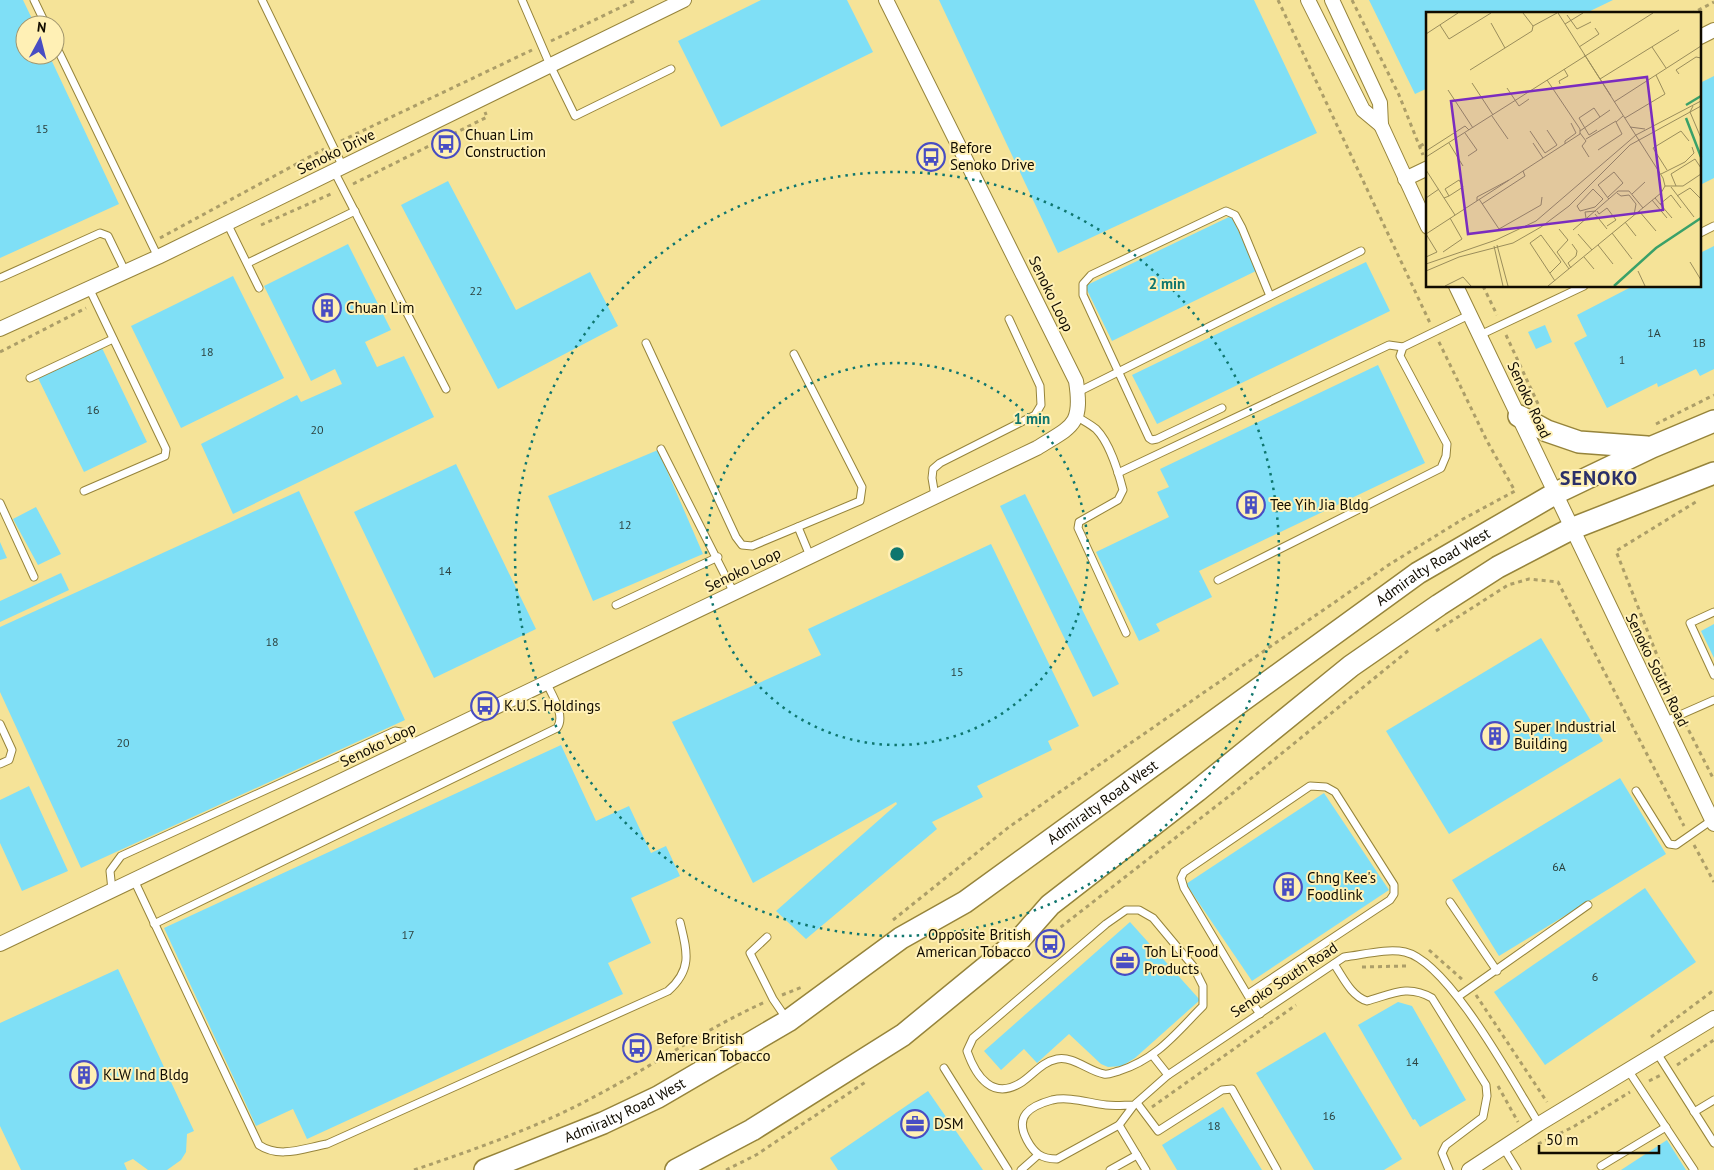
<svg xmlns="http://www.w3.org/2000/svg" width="1714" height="1170" viewBox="0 0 1714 1170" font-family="'PT Sans',sans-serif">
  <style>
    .building { fill: #7fdff6 }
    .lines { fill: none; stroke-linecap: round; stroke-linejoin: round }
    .service-casing { stroke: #96843b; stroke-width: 9 }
    .minor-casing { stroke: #96843b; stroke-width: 16 }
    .primary-casing { stroke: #96843b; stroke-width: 24 }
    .path { stroke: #ac9e68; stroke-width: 3; stroke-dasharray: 4 4; stroke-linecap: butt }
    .service { stroke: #fff; stroke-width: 7 }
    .minor { stroke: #fff; stroke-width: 14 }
    .primary { stroke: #fff; stroke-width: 21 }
    .ring { fill: none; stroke: #0f766e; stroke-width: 2.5; stroke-dasharray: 2.5 5 }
    .labels { text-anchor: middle; stroke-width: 4; stroke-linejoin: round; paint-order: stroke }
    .number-label { font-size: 12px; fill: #2c413e }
    .poi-label { font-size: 15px; fill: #110c00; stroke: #fff0b5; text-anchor: start }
    .street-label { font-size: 15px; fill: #110c00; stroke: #fff0b5 }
    .district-label { font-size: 20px; font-weight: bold; letter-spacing: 1px; fill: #2a2f69; stroke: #fff0b5 }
    .inset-river { fill: none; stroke: #3aa169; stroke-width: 2.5 }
    .inset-road { fill: none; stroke: #9a8d5b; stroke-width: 1 }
    .view { fill: #7b2cbf; fill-opacity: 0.15; stroke: #7b2cbf; stroke-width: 2.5 }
    .inset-edge { fill: none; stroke: #110c00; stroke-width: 2.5 }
    .centre { fill: #0f766e; stroke: #fff0b5; stroke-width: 2.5 }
    .ring-label { font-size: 15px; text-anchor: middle; font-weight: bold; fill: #0f766e; stroke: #fff0b5; stroke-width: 4; stroke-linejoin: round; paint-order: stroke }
  </style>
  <rect width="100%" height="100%" fill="#f5e398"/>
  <g class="building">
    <polygon points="0,0 23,0 35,25 25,25 25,55 49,55 119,204 0,258"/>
    <polygon points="761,0 847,0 873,52 721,127 678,41"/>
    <polygon points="939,0 1254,0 1317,133 1058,253"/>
    <polygon points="1369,0 1613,0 1584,14 1428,14 1428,88 1415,94"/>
    <polygon points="1714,76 1714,178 1700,185 1700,83"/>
    <polygon points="448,181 516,310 590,272 618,326 498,389 401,205"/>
    <polygon points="1231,216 1258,270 1112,341 1085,286"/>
    <polygon points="348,244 391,330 365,342 377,367 404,356 434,417 233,514 201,444 297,395 301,402 342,384 335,369 311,381 264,286"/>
    <polygon points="1714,246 1714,369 1700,376 1696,369 1658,387 1657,383 1607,408 1574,343 1587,336 1577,315 1633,286 1700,286 1700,253"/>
    <polygon points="1366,262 1390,311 1157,424 1132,375"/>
    <polygon points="233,276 284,378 181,428 131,326"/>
    <polygon points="1545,325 1552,342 1536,349 1528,332"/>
    <polygon points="102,348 147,442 84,472 38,378"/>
    <polygon points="1378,365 1425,463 1199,571 1212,597 1156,624 1160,631 1139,641 1096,552 1169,517 1157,492 1169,487 1160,469"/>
    <polygon points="658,450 703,554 593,601 548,496"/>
    <polygon points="456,464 536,629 434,678 354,512"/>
    <polygon points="299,491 405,720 81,868 0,692 0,627"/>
    <polygon points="1025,494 1119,684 1093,697 1000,506"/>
    <polygon points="36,507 61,554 38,565 13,519"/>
    <polygon points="0,542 7,558 0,560"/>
    <polygon points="991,544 1079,726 1048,741 1052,750 977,786 983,797 932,822 937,829 806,939 776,911 897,804 896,802 753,883 672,722 821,655 808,629"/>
    <polygon points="61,573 69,590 0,622 0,601"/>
    <polygon points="1714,624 1714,658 1701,631"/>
    <polygon points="1541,638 1603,741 1449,834 1386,731"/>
    <polygon points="561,745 596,821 629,806 651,853 666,846 680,876 631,898 651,943 608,963 623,994 307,1139 293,1109 256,1126 164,928"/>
    <polygon points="1620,778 1666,854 1499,956 1452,880"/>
    <polygon points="29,786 68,871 22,891 0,843 0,800"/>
    <polygon points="1324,793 1389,890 1252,981 1186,884"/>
    <polygon points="1645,888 1696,962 1545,1065 1494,992"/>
    <polygon points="1130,922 1200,1000 1135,1058 1122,1066 1108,1067 1101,1064 1069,1034 1037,1063 1024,1049 1001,1070 984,1051"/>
    <polygon points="118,969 194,1131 187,1134 186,1152 181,1160 167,1170 148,1170 133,1159 124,1163 127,1170 21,1170 0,1126 0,1023"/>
    <polygon points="1398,1002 1412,1006 1466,1100 1420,1127 1415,1119 1413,1120 1358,1025"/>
    <polygon points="1325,1032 1402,1159 1384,1170 1314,1170 1256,1073"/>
    <polygon points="928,1091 983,1170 838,1170 830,1158"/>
    <polygon points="1223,1107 1262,1170 1177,1170 1162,1145"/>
    <polygon points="1667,1140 1686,1170 1621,1170"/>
  </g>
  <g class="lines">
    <defs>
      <g id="service">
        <polyline points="34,0 46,25"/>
        <polyline points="262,0 343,167"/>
        <polyline points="522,0 550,65 575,116 671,69"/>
        <polyline points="55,44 158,257"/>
        <polyline points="334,171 446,389"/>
        <polyline points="227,223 259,288"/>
        <polyline points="1700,233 1714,226"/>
        <polyline points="248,263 355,211"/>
        <polyline points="0,278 100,233 108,236 125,271"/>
        <polyline points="1480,335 1584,286"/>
        <polyline points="646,343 736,537 742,545 752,546 860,501 862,487 794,354"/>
        <polyline points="30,378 113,339"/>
        <polyline points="1078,392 1361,251"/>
        <polyline points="1222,408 1157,439 1152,440 1149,438 1083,295 1083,284 1091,275 1226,211 1235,215 1242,228 1270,296"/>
        <path d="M1076 416C1082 420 1090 424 1096 429 1110 443 1118 471 1123 490L1118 500 1079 522 1078 528 1126 633"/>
        <polyline points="661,449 734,593"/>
        <polyline points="1118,473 1389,345 1403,347"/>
        <polyline points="84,491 165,456 166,449 89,288"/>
        <polyline points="935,496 932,478 933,469 940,463 1035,415 1041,405 1040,386 1009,319"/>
        <polyline points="0,503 34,577"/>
        <polyline points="798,527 810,556"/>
        <polyline points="1218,580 1441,468 1446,456 1447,444 1400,356 1403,347 1469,315"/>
        <polyline points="616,605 718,557"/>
        <polyline points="1714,612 1690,623 1714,675"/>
        <polyline points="1664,722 1714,700"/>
        <polyline points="0,724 12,750 9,760 0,764"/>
        <polyline points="1636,791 1669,844 1676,845 1712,820"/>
        <path d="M134 880 259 1145C280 1159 304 1148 327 1144L668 991C693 969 687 951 680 922"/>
        <polyline points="112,890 110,871 121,856 395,731 406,733 413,746"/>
        <polyline points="1450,902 1497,971"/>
        <path d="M1126 910H1139L1153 918 1193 966 1203 986V1006C1176 1033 1157 1059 1119 1071 1114 1072 1109 1075 1104 1074 1088 1071 1074 1056 1057 1059 1042 1062 1034 1074 1022 1082 993 1101 976 1077 967 1051L973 1038 1106 924Z"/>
        <path d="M154 924 557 728C566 716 552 695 546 682"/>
        <polyline points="767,937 750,953 773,999 786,1018"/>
        <path d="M1334 964C1343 977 1351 996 1367 1001 1392 994 1408 984 1432 998L1486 1085 1487 1096 1483 1117 1446 1145 1442 1153 1449 1170"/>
        <polyline points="1248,994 1390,900 1394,894 1394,885 1335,792 1326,787 1310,786 1184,872 1181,878 1184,888 1253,1004 1260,1014"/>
        <polyline points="1459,996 1588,905"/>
        <polyline points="1657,1053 1714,1143"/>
        <polyline points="1153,1056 1168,1075"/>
        <polyline points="944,1068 1008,1170"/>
        <polyline points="1628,1070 1694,1170"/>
        <polyline points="1137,1103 1158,1131 1222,1090 1232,1089 1277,1170"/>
        <path d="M1134 1105 1119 1125 1057 1159C1041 1159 1034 1153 1027 1140 1014 1116 1030 1106 1052 1100 1069 1096 1089 1103 1106 1105 1115 1106 1125 1105 1134 1105L1168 1075 1344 957C1362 955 1387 948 1405 952 1449 962 1514 1084 1539 1124"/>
        <polyline points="1694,1112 1714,1100"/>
        <polyline points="1119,1125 1146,1170"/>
        <polyline points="1503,1147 1517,1170"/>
        <polyline points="1601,1166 1666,1127"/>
        <polyline points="1021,1170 1038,1155"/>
        <polyline points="1110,1170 1137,1155"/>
      </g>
      <g id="minor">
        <polyline points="1308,0 1363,110 1381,125"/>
        <polyline points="1332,0 1380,103 1381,125 1428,227"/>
        <polyline points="1700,37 1714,30"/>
        <polyline points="1405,179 1428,168"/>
        <polyline points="1456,286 1714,824"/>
        <polyline points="0,329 158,257 684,0"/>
        <path d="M0 944 1037 448C1072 426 1083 426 1076 381L886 0"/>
        <polyline points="1469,1170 1539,1124 1714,1018"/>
      </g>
      <g id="primary">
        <polyline points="1519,416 1547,431 1579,442 1647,447"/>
        <path id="s1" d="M485 1170 603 1123 658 1097 788 1021 901 938 965 902 1418 573 1556 493 1652 447 1714 421"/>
        <polyline points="676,1170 752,1130 903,1035 1020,939 1050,905 1197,791 1351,666 1439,605 1498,567 1571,529 1714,473"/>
      </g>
    </defs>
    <use href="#service" class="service-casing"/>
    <use href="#minor" class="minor-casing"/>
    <use href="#primary" class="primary-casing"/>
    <g class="path">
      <polyline points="1278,0 1430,323"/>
      <polyline points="1352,0 1399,95 1423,155"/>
      <polyline points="1691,14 1714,2"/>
      <polyline points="551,41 636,0"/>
      <polyline points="341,141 532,50"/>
      <polyline points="1420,146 1428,142"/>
      <polyline points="353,184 487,117 485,112"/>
      <polyline points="261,225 333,193"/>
      <polyline points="160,238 324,149"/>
      <polyline points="1483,286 1497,315"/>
      <polyline points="1506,335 1539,406"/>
      <polyline points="0,352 86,308"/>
      <polyline points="1656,424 1714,395"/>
      <polyline points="1436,631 1508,585 1529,579 1558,582 1684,826"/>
      <polyline points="1677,706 1616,551 1699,500"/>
      <polyline points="1685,723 1714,780"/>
      <polyline points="1694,845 1714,882"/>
      <polyline points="893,920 1009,827 1390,564 1463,519 1515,491 1487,441 1438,340"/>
      <polyline points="1048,937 1233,793 1409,650"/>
      <polyline points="1429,950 1464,981"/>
      <polyline points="1362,967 1406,966"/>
      <polyline points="782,995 802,987"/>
      <polyline points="1476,995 1547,1102"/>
      <polyline points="1651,1037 1714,990"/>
      <polyline points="1677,1065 1714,1040"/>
      <polyline points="1649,1081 1661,1075"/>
      <polyline points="1498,1086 1518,1122"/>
      <polyline points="1152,1107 1296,1005"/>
      <polyline points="1538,1144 1573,1127 1630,1092"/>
      <path d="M414 1170C473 1150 533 1129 588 1100 648 1069 703 1030 765 1002"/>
      <polyline points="726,1170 756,1155 867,1081"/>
    </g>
    <use href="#service" class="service"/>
    <use href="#minor" class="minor"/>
    <use href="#primary" class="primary"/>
  </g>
  <g class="ring">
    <circle cx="897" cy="554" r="191"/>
    <circle cx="897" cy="554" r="382"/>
  </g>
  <defs>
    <symbol id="bus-ring" viewBox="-11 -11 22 22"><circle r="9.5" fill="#fff0b5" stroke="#484dc3" stroke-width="1.5"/><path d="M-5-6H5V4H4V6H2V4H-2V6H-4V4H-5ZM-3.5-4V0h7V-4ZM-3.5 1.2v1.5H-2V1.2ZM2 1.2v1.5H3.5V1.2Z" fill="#484dc3"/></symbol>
    <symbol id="building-ring" viewBox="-11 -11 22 22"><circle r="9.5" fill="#fff0b5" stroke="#484dc3" stroke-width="1.5"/><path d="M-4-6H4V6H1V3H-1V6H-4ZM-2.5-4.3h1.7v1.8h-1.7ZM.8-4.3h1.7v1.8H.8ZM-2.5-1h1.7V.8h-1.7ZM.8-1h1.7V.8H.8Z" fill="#484dc3"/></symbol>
    <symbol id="office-ring" viewBox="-11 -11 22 22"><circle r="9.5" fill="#fff0b5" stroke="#484dc3" stroke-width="1.5"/><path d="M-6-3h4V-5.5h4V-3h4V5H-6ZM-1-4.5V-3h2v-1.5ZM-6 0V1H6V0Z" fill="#484dc3"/></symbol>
  </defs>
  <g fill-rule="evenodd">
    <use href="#bus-ring" x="430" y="128" width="32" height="32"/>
    <use href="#bus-ring" x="915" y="141" width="32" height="32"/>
    <use href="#building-ring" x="311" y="292" width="32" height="32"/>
    <use href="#building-ring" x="1235" y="489" width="32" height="32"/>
    <use href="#bus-ring" x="469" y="690" width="32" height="32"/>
    <use href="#building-ring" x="1479" y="720" width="32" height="32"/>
    <use href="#building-ring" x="1272" y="871" width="32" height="32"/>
    <use href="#bus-ring" x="1034" y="928" width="32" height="32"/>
    <use href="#office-ring" x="1109" y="945" width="32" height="32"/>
    <use href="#bus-ring" x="621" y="1032" width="32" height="32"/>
    <use href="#building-ring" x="68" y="1059" width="32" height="32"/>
    <use href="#office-ring" x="899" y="1108" width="32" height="32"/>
  </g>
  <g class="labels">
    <g class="number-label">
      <text x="42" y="133">15</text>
      <text x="476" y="295">22</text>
      <text x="1654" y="337">1A</text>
      <text x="1699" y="347">1B</text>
      <text x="207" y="356">18</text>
      <text x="1622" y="364">1</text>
      <text x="93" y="414">16</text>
      <text x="317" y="434">20</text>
      <text x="625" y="529">12</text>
      <text x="445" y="575">14</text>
      <text x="272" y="646">18</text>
      <text x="957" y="676">15</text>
      <text x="123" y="747">20</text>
      <text x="1559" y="871">6A</text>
      <text x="408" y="939">17</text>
      <text x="1595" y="981">6</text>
      <text x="1412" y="1066">14</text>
      <text x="1329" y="1120">16</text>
      <text x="1214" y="1130">18</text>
    </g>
    <g class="poi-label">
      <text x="465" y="140">Chuan Lim<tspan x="465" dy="17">Construction</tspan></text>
      <text x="950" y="153">Before<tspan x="950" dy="17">Senoko Drive</tspan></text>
      <text x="346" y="313">Chuan Lim</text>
      <text x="1270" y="510">Tee Yih Jia Bldg</text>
      <text x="504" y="711">K.U.S. Holdings</text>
      <text x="1514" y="732">Super Industrial<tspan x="1514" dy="17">Building</tspan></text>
      <text x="1307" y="883">Chng Kee's<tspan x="1307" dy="17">Foodlink</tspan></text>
      <text x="1031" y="940" text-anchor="end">Opposite British<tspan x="1031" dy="17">American Tobacco</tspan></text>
      <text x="1144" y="957">Toh Li Food<tspan x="1144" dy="17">Products</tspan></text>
      <text x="656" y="1044">Before British<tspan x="656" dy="17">American Tobacco</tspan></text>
      <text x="103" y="1080">KLW Ind Bldg</text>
      <text x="934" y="1129">DSM</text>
    </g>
    <g class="street-label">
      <text transform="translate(336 152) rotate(-26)" y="5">Senoko Drive</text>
      <text transform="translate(1051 294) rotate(64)" y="5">Senoko Loop</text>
      <text transform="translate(1529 400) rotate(65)" y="5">Senoko Road</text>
      <text dy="5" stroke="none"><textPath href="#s1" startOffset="1128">Admiralty Road West</textPath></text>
      <text transform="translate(743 570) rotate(-26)" y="5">Senoko Loop</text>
      <text transform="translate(1657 670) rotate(64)" y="5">Senoko South Road</text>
      <text transform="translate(378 745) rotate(-26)" y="5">Senoko Loop</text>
      <text dy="5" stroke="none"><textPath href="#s1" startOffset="722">Admiralty Road West</textPath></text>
      <text transform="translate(1284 980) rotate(-33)" y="5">Senoko South Road</text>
      <text dy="5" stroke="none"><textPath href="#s1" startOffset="152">Admiralty Road West</textPath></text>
    </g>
    <g class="district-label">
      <text x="1599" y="485">SENOKO</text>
    </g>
  </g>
  <g transform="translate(1426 12)">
    <rect width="275" height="275" fill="#f5e398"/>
    <path class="inset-river" d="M260 93 275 84M260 106 275 145M188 274 230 236 275 206"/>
    <path class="inset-road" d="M97 1 107 14M132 1 185 84M141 3 151 17 165 10M65 11 79 36M139 12 157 1M14 13 23 27 65 1M0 22 32 1M153 35 173 22 169 16M226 35 240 56M44 58 106 19 107 14 131 1M253 62 250 58 270 45 275 46M174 67 253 18M46 71 67 103M134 72 133 69 142 64 138 57M81 76 93 94 103 87M22 78 47 116M188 90 275 34M267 94 264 100 275 126M66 104 82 127M199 106 239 82 230 63M204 115 219 117M171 118 163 123 153 106 168 96 174 105M104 119 119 141 131 133 121 118M154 119 184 98M39 121 51 138 42 144M154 121 160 129 156 134 163 145M160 127 190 109M23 131 37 154M107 131 117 146M139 132V129L150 121 145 111M172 138 196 122 190 110 197 104M0 139 39 114 43 118M0 145 227 1M0 158 29 203M241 158 227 136 255 119 263 129M235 162 259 150 268 141 266 135M239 174H257L275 162M250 174 245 162 269 147 275 156M245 175 268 205M167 177 177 187 169 195 154 199 151 194ZM191 181 195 184 203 183 210 192 208 203M206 182 219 170M251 184 264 176 274 186M182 185 197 171 188 160 172 173 173 174 182 186 183 187M0 186 13 177M18 186 23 184 37 175 33 168 19 177 23 184M229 186 246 206M53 187 73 217 115 193 116 185M226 188 241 206M51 189V185L83 168M56 192 99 164 97 159M234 192 245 183 255 196M171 199 173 202 181 196 190 208 181 214M213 199 230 219M169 202 181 217M160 206 159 200 170 199M199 210 210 224M133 217 142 228 131 240 143 257M147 218 192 179H203L217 196M186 221 206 247M0 222 154 122V117L121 68M0 222 11 240 0 245M152 222 166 238M71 233 82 274M172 233 187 252M68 234 77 274M17 240 36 227 24 206M158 245 168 257M264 250 275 268M0 252 70 228 110 209 210 123 275 89M145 256 142 251 150 244 151 239 146 232M0 259 33 245 87 231 115 215 143 194 204 133 275 94M212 259 219 274M124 261 135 250 115 223 104 231 129 269M19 274 37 265 45 274M122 274 235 181 239 174 237 166 158 42"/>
    <path class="view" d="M221 65 237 198 42 222 25 89Z"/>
    <rect width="275" height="275" class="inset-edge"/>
  </g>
  <circle cx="897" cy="554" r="8" class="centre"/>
  <g class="ring-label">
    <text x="1167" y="289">2 min</text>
    <text x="1032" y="424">1 min</text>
  </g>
  <g transform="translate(40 40) rotate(7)"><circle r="24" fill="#fff0b5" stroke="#a0956d"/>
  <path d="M0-4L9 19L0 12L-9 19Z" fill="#484dc3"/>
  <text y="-8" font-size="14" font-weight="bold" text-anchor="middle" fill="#110c00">N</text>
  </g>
  <path d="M1539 1145v8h120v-8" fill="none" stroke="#110c00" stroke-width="2.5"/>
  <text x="1546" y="1145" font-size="15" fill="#110c00" stroke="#fff0b5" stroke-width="4" paint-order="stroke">50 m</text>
</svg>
